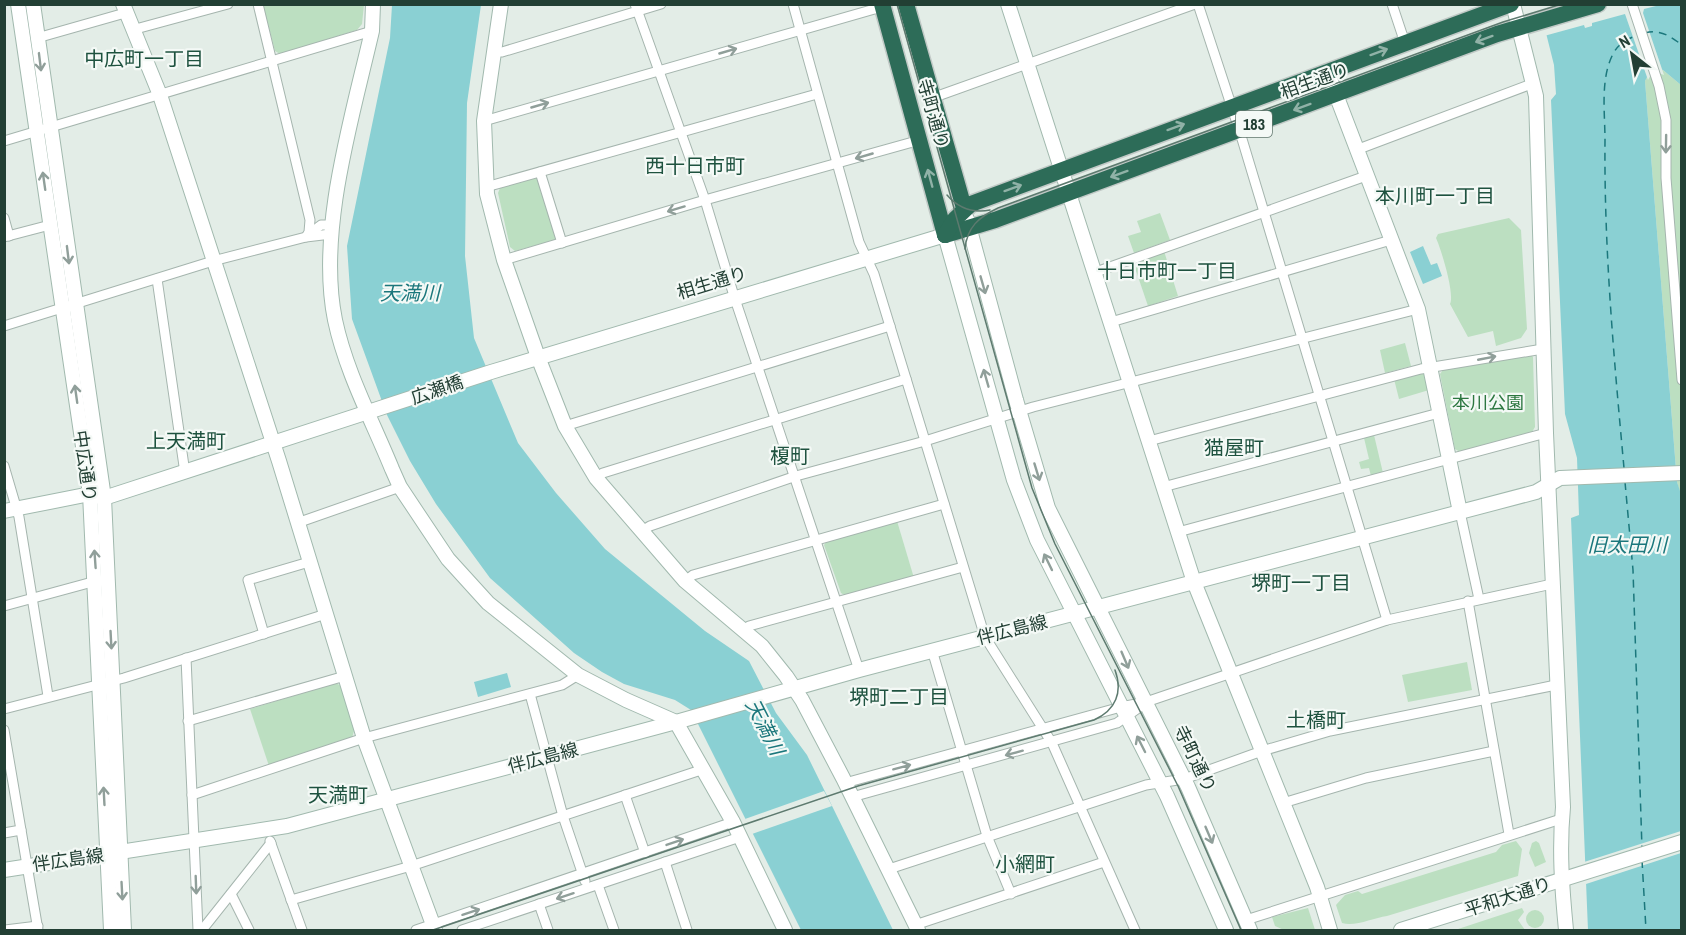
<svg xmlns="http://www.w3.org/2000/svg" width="1686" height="935" viewBox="0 0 1686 935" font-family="'Archivo Narrow','Noto Sans JP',sans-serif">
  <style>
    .green { fill: #bcdfc1 }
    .water { fill: #8ad0d3 }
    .pier { fill: #e3ede7 }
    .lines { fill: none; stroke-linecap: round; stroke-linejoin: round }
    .ferry { stroke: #1b777c; stroke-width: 1.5; stroke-dasharray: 8 6; stroke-linecap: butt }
    .street-casing { stroke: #a5b5ae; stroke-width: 11 }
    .secondary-casing { stroke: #a1b9ae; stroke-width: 16 }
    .highway-casing { stroke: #c1c9c6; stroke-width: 19 }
    .street { stroke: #fff; stroke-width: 9 }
    .secondary { stroke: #fff; stroke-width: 14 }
    .highway { stroke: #2d6c58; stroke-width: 16 }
    .tram { stroke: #5d7a6f; stroke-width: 1.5 }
    .oneway { stroke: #90b2a7 }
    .oneway2 { stroke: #909f9a }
    .labels { text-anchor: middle; stroke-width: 4.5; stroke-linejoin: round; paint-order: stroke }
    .shield { fill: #f4f9f6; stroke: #61776e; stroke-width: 1.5 }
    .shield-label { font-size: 16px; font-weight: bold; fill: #223f34 }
    .street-label { font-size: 18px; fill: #223f34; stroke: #f4f9f6 }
    .park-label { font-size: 18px; fill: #2c7740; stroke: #f4f9f6 }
    .neighbourhood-label { font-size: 20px; fill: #1e523f; stroke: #f4f9f6 }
    .water-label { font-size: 20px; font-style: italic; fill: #1b777c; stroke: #f4f9f6 }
  </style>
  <rect width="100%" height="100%" fill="#e3ede7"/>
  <g class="green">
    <polygon points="263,5 364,5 362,24 357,30 280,54 275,51"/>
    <polygon points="1651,67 1663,70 1681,85 1681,497 1677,482 1645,81"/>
    <polygon points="536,176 540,178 557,235 555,240 515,251 510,247 498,193 500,188"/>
    <polygon points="1160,213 1170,240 1134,253 1128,236 1141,232 1137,221"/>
    <path d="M1509 218 1521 230 1527 329 1521 338 1496 346 1493 331 1468 337 1450 304C1455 294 1441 249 1436 238L1438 234Z"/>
    <polygon points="1164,251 1178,296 1148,306 1133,262"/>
    <polygon points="1405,343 1411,366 1385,373 1380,350"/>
    <polygon points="1529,353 1533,357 1535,427 1532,432 1460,452 1455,449 1440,374 1443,370"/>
    <polygon points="1421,372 1425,375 1429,390 1399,399 1394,379"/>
    <polygon points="1374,435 1383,473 1371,476 1369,468 1361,469 1359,462 1369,459 1364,438"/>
    <polygon points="897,521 914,578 846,596 841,593 824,545 827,541"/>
    <polygon points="1467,662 1472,690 1408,702 1402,675"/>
    <polygon points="336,683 341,686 354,731 352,738 269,766 250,709"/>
    <path d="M1516 841 1522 849 1518 876 1387 916C1373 918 1355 927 1342 923L1336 905 1345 895 1358 891 1362 894 1496 852 1502 845Z"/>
    <polygon points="1536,841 1539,843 1546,862 1535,867 1529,853 1532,843"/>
    <polygon points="1308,908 1315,930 1284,930 1275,926 1272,917"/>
    <polygon points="1522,908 1524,912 1518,920 1525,930 1455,930"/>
    <circle cx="1535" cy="919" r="9"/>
  </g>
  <g class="water">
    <polygon points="392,5 481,5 467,103 465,256 474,338 518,443 556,493 605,549 705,631 749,661 776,713 807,755 893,930 801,930 691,710 675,700 624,684 602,672 574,653 490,578 436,504 410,461 387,415 352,319 347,246 390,38"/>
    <polygon points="1539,5 1681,5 1681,85 1663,70 1652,67 1645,81 1677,482 1682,497 1681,930 1588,930 1571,518 1579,515 1577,458 1565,414 1551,100 1556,94 1554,65"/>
    <polygon points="1423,246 1431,265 1437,263 1442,276 1423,284 1410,252"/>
    <polygon points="507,673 511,687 478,697 474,682"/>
  </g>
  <g class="pier">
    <polygon points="1536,4 1660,5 1644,9 1643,13 1664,75 1653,71 1648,80 1625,14 1592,23 1592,26 1585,28 1584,25 1544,36"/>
    <polygon points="824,791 832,806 752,834 745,819"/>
    <polygon points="1681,831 1681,853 1583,885 1581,863"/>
  </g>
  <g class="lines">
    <g class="ferry">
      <path d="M1645 33C1660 29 1670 36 1682 45"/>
      <path d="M1624 468C1614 359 1604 250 1605 140 1605 113 1600 79 1613 54 1618 44 1627 39 1638 35"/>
      <polyline points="1625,482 1633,570 1642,849"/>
      <polyline points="1642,860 1646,930"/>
    </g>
    <defs>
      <g id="street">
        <polyline points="258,4 310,220 309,232 306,237"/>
        <polyline points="635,4 705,200 734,296 859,670"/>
        <polyline points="793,4 859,242 874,274 985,637 1052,743 1135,930"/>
        <polyline points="1198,4 1239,129 1387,620"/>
        <polyline points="1392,4 1405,43"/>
        <polyline points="1632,4 1659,86 1666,120 1666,178 1682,380"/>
        <polyline points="132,30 228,4"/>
        <polyline points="37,38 125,13"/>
        <polyline points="493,52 502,52 661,4"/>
        <polyline points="932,98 1195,4"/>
        <polyline points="484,121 885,6"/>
        <polyline points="4,141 372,31"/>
        <polyline points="1356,150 1534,83"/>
        <polyline points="540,172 562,243"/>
        <polyline points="486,187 817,94"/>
        <polyline points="4,218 9,236"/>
        <polyline points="308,235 321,225 332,225"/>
        <polyline points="4,237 50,225"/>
        <polyline points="504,260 705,200 920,140"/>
        <polyline points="1096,272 1366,176"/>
        <polyline points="157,279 185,473"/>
        <polyline points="1111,322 1391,240"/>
        <polyline points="4,326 213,261 306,237 331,234"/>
        <polyline points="565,426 890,326"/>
        <polyline points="1149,441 1421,369 1543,349"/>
        <polyline points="4,466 19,517 48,696"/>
        <polyline points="596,478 603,473 906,379"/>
        <polyline points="1163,487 1439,413"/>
        <polyline points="1460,512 1479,599"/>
        <polyline points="297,523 400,487"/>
        <polyline points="642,531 650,526 796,476 925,441 1033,407 1418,309"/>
        <polyline points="1178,532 1546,433"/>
        <polyline points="685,581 693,575 944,504"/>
        <polyline points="1468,601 1509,834"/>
        <polyline points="4,606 96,581"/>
        <polyline points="744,631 749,626 963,567"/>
        <polyline points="264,634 248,580 309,562"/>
        <polyline points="932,650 987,836 1011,894"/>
        <polyline points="186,658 198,930"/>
        <polyline points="530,694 563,816 585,881"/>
        <polyline points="4,709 124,678 326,614"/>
        <polyline points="188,721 345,676"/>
        <polyline points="4,730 38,930"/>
        <polyline points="845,783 1121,707 1146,702 1387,620 1552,584"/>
        <polyline points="192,795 364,738 562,685 578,675"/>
        <polyline points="625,795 645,853"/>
        <polyline points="852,797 1117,723 1144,704"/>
        <polyline points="1283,803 1366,778 1494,751"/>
        <polyline points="4,833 21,830"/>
        <polyline points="270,841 302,930"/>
        <polyline points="665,862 687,930"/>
        <polyline points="889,869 1146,785 1184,779 1262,751 1330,731 1556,685"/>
        <polyline points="598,885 614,930"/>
        <polyline points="231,894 249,930"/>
        <polyline points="291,900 411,866 704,769"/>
        <polyline points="539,904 548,930"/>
        <polyline points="1246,920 1561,819"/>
        <polyline points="915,925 1104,862"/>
        <polyline points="5,930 38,926"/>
        <polyline points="202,930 271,843"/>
        <polyline points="416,930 733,822"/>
        <polyline points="462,930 740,837"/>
      </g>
      <g id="secondary">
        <polyline points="18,4 90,494 111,930"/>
        <polyline points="33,4 104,498 124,930"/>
        <polyline points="123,4 160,95 279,461 364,738 435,930"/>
        <path d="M373 4 372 31C352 118 317 232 335 320 346 372 372 420 392 469L400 487 448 559 488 603 578 675 626 700 676 722 733 822 785 930"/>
        <polyline points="501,4 484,121 487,194 504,260 538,357 565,426 596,478 685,581 762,646 786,676 802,700 843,778 918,930"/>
        <polyline points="1008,4 1194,582 1317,887 1330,930"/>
        <path d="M1513 4 1536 96 1546 433 1563 807C1559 849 1562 889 1566 930"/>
        <polyline points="1327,71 1418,309 1460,512"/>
        <polyline points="967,219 1016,400 1048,508 1188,787 1250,930"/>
        <polyline points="4,511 90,494 104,498 491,372 945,235 1014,480 1037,540 1167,796 1226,930"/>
        <polyline points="4,870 287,826 676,722 859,670 1536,492 1560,478 1682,473"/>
        <polyline points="1401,930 1682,842"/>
      </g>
      <g id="highway">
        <polyline points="882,4 945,235"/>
        <polyline points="906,4 964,208"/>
        <polyline points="945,235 995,220 1497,34 1598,4"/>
        <polyline points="945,235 955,219 971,204 1511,4"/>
      </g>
    </defs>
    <use href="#street" class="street-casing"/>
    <use href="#secondary" class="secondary-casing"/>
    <use href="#highway" class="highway-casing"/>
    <use href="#street" class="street"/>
    <use href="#secondary" class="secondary"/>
    <use href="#highway" class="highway"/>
    <g class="tram">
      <polyline points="897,4 1032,488 1055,544 1178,786 1241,930"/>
      <path d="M947 195C958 208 973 213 990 210"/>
      <path d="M965 249C967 227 979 217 998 208L1503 22 1562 4"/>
      <path d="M433 930 858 786 1094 720C1116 710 1123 692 1115 670"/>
    </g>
  </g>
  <defs><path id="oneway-shaft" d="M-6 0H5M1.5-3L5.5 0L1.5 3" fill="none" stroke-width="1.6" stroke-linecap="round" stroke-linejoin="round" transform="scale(1.5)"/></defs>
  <g class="oneway">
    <use href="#oneway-shaft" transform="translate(1484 39) rotate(160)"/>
    <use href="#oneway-shaft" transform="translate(1379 52) rotate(-20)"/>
    <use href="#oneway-shaft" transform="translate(1302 107) rotate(160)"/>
    <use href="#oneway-shaft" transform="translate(1176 127) rotate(-20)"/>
    <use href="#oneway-shaft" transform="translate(1119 174) rotate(160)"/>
    <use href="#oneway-shaft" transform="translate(930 178) rotate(-105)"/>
    <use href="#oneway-shaft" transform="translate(1013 188) rotate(-20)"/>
  </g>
  <g class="oneway2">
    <use href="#oneway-shaft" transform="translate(728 51) rotate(-16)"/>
    <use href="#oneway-shaft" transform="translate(40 62) rotate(83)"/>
    <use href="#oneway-shaft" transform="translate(540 105) rotate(-16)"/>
    <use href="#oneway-shaft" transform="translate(1666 144) rotate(91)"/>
    <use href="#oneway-shaft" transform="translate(864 156) rotate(164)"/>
    <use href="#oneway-shaft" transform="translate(44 181) rotate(-98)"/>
    <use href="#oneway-shaft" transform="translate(676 209) rotate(163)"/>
    <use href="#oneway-shaft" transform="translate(68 255) rotate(83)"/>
    <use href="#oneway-shaft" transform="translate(983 285) rotate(74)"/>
    <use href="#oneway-shaft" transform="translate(1487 358) rotate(-11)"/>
    <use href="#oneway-shaft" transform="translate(986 378) rotate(-106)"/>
    <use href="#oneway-shaft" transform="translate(76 394) rotate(-98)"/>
    <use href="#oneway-shaft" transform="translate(1037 472) rotate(73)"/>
    <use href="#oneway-shaft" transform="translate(95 559) rotate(-94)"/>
    <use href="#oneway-shaft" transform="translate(1048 562) rotate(-116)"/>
    <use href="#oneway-shaft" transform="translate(111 640) rotate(87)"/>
    <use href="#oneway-shaft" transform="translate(1125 660) rotate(67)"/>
    <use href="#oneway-shaft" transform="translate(1141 744) rotate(-117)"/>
    <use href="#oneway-shaft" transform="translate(1014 753) rotate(165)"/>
    <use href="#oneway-shaft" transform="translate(902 767) rotate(-15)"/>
    <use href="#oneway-shaft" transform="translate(104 796) rotate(-93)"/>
    <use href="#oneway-shaft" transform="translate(1209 835) rotate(67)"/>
    <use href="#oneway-shaft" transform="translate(675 842) rotate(-19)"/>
    <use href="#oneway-shaft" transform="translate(196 885) rotate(88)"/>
    <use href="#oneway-shaft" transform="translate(122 891) rotate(87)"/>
    <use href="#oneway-shaft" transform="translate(565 896) rotate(162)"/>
    <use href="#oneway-shaft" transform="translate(471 912) rotate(-18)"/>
  </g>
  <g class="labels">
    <rect class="shield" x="1236" y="111" width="36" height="26" rx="4.5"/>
    <g class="shield-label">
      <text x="1254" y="130">183</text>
    </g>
    <g class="street-label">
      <text transform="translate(1315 81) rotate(-20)" y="6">相生通り</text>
      <text transform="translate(933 114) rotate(74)" y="6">寺町通り</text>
      <text transform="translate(712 283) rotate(-17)" y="6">相生通り</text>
      <text transform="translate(437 390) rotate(-19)" y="6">広瀬橋</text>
      <text transform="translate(85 466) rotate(82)" y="6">中広通り</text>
      <text transform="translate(1012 630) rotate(-14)" y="6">伴広島線</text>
      <text transform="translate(543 758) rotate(-15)" y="6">伴広島線</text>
      <text transform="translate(1195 759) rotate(64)" y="6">寺町通り</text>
      <text transform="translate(68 860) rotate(-8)" y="6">伴広島線</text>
      <text transform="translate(1508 897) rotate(-18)" y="6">平和大通り</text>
    </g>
    <g class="park-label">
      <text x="1488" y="409">本川公園</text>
    </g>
    <g class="neighbourhood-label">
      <text x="144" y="66">中広町一丁目</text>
      <text x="695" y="173">西十日市町</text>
      <text x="1435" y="203">本川町一丁目</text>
      <text x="1167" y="278">十日市町一丁目</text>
      <text x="186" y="448">上天満町</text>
      <text x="1234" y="455">猫屋町</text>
      <text x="790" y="463">榎町</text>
      <text x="1301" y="590">堺町一丁目</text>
      <text x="899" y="704">堺町二丁目</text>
      <text x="1316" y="727">土橋町</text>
      <text x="338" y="802">天満町</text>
      <text x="1025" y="871">小網町</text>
    </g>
    <g class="water-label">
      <text x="410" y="300">天満川</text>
      <text x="1627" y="552">旧太田川</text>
      <text transform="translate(765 727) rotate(63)" y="7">天満川</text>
    </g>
  </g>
  <rect width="1686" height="935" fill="none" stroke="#223f34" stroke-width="12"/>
  <g transform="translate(1632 54) rotate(329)" stroke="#f4f9f6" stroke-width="4.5" paint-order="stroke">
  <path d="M0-4.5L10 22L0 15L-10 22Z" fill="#223f34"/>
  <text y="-9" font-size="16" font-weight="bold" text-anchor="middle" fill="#223f34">N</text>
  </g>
</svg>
